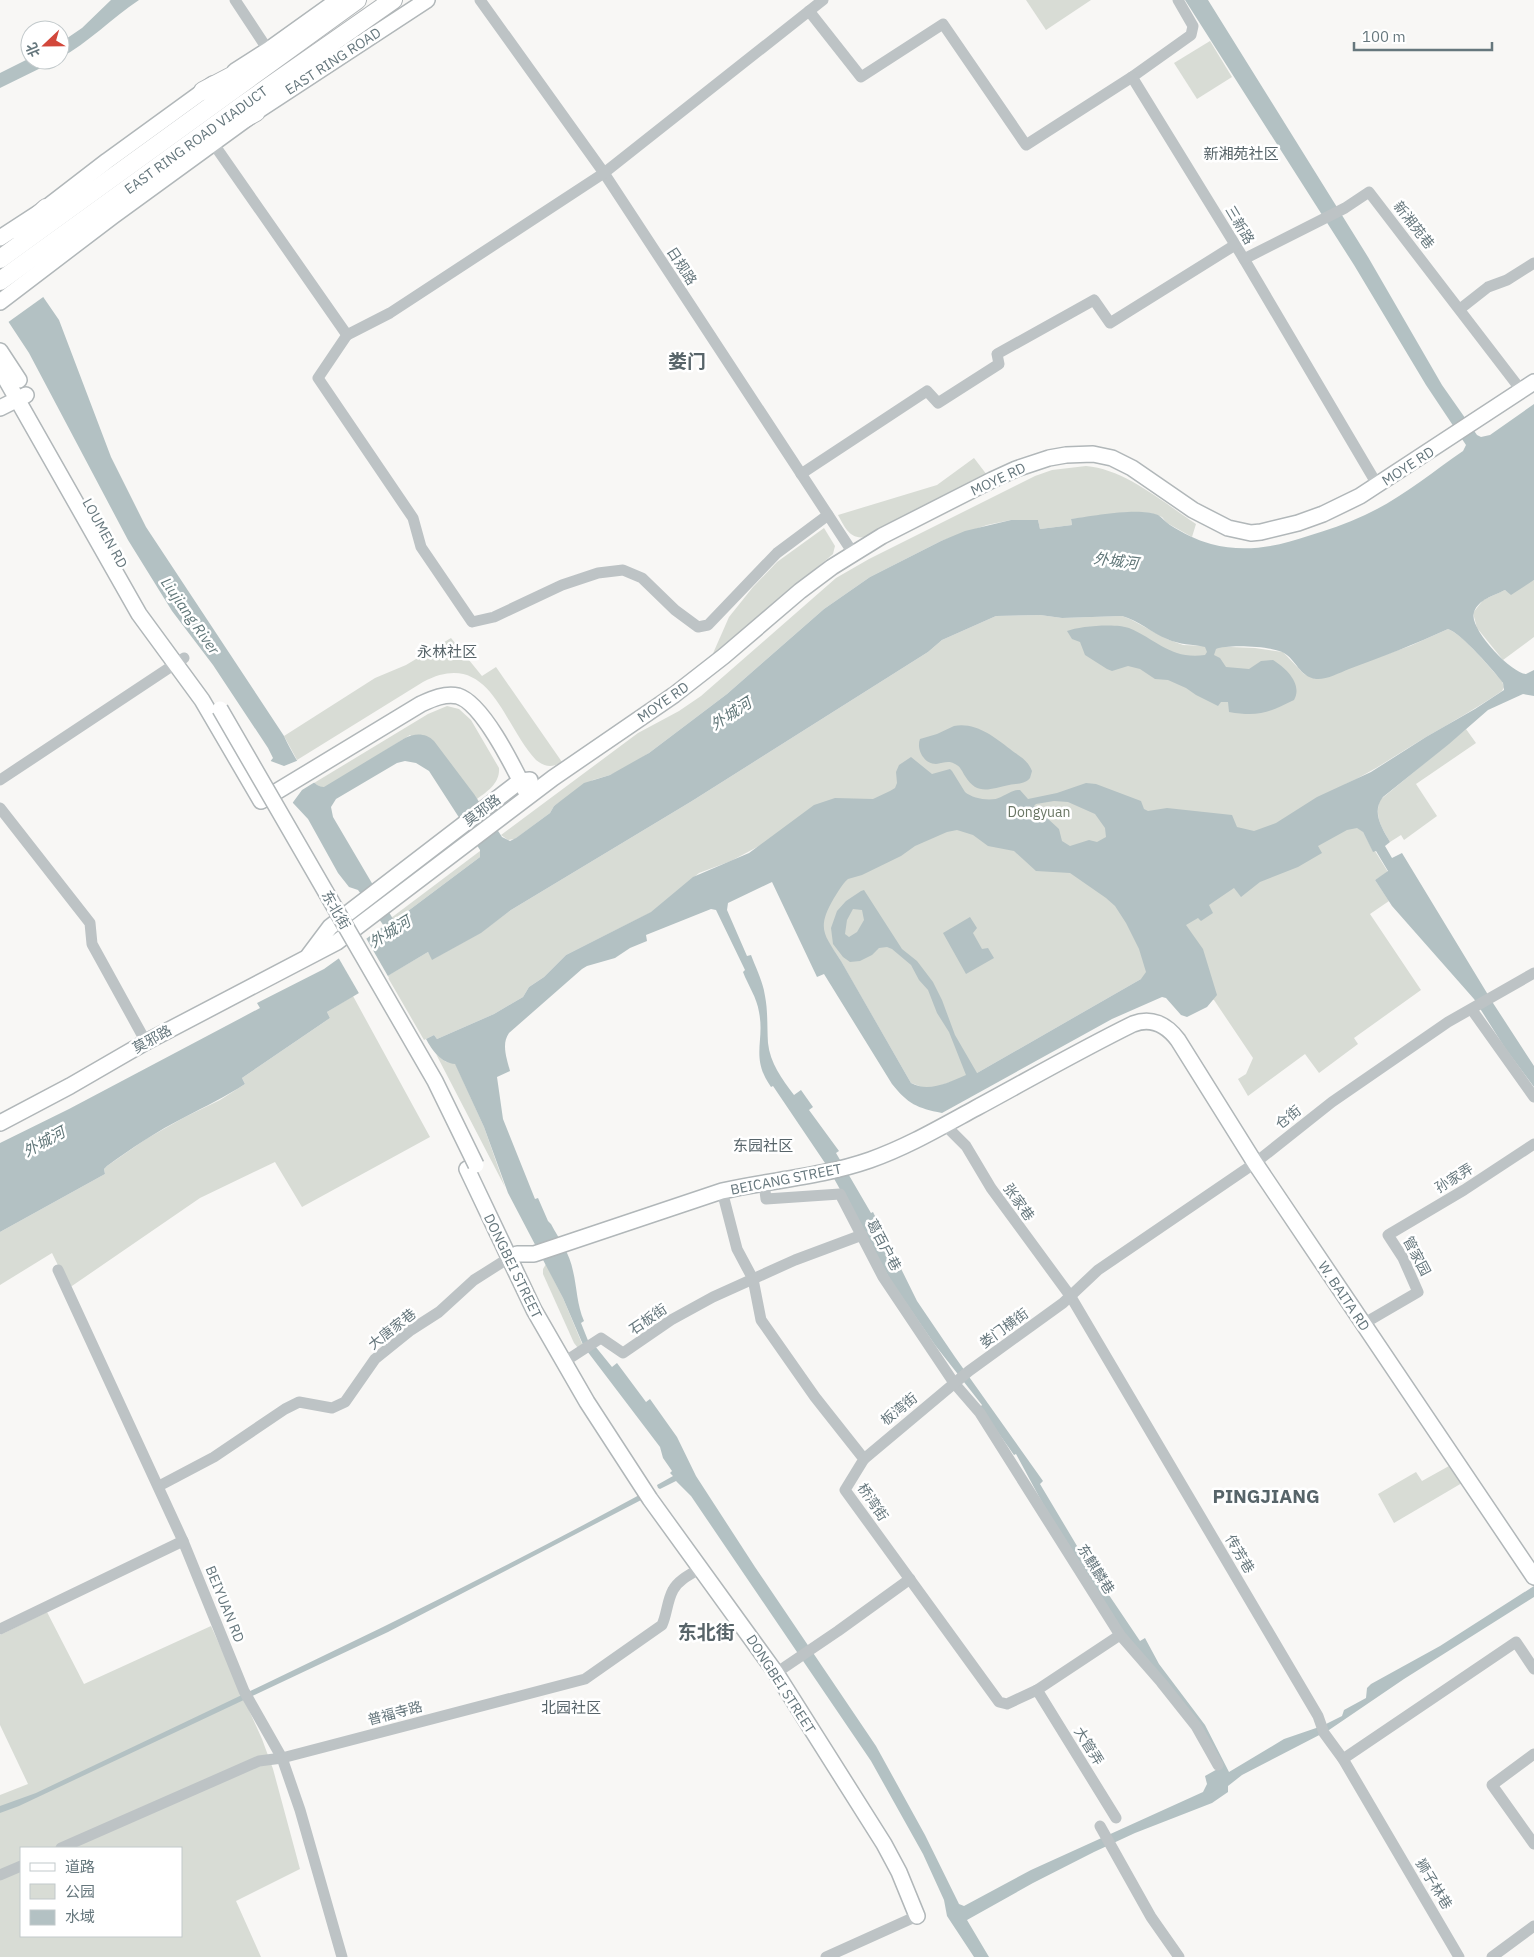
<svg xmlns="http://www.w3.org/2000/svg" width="1534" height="1957" viewBox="0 0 1534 1957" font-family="'IBM Plex Sans','Noto Sans SC',sans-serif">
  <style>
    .green { fill: #d8dcd5; fill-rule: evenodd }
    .water { fill: #b3c1c3; fill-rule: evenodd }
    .pier { fill: #f8f7f5 }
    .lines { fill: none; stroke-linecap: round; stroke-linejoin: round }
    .major-casing { stroke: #b1b7b9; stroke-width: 18 }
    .highway-casing { stroke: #b1b6b8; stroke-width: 20 }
    .minor { stroke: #bdc3c5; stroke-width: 11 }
    .major { stroke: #fff; stroke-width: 15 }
    .highway { stroke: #fff; stroke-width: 18 }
    .major-bridge-casing { stroke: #b1b7b9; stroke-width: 18; stroke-linecap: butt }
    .major-bridge { stroke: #fff; stroke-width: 15 }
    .labels { text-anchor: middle; stroke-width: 5; stroke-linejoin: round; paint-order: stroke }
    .street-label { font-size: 14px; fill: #66777d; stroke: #fff }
    .park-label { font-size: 14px; fill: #6a7664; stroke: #fff }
    .neighbourhood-label { font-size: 15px; fill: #576469; stroke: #fff }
    .water-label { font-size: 15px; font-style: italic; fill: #607678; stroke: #fff }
    .district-label { font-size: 19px; font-weight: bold; fill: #576469; stroke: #fff }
  </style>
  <rect width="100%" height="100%" fill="#f8f7f5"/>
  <g class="green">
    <polygon points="1026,0 1091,0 1046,30"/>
    <polygon points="1210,41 1232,77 1197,99 1174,63"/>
    <path d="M974 458 987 475 865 537C850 540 844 526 838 515L937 485Z"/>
    <path d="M1086 466C1125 469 1164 503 1196 524L1192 537 1167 523 1162 517 1150 513 1130 512 1071 519 1072 525 1040 529 1038 520H1011L987 525 941 541 870 577 824 609 727 694 649 753 626 768 610 775 593 780 554 806 550 813 515 839 508 840 501 835 638 733 679 711 701 696 836 578 869 559 1035 476 1052 470Z"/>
    <polygon points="824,528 835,546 833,554 711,658 729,617 753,587 777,562"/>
    <polygon points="1534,580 1534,637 1503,660 1477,628 1473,613 1483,600 1505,590 1508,592"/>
    <path d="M1040 615 1062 618 1122 616 1130 619 1167 639 1183 645 1255 648 1283 652 1304 674 1316 679 1410 646 1448 629C1464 635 1490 668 1502 681L1504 687 1502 691C1477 708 1452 722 1426 737 1399 753 1374 771 1346 784L1363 832 1373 851H1375L1388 872 1375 880 1389 901 1370 914 1421 990 1354 1038 1358 1044 1319 1073 1305 1054 1248 1096 1238 1079 1246 1074 1253 1058 1214 1000 1141 979 977 1073 936 1087H922L911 1083 839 958 761 845 731 861 699 873 652 912 566 955 544 977 529 987 523 997 494 1014 437 1039 434 1035 424 1040 387 976 428 952 433 959 480 933 511 910 692 801 928 652 942 640 996 616Z"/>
    <path d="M451 638 482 676 496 667 562 762C552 768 545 767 536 760 502 724 490 647 423 682L297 760 284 736 375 678 406 665Z"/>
    <path d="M447 706 459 709 471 720 499 768C500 783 488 791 477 799L410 735 330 785 322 788 314 783 428 714Z"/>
    <path d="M1466 729 1476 743 1416 784 1437 816 1404 840 1401 835 1390 842C1382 828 1374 817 1380 800Z"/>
    <polygon points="480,851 480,857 400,917 395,919 391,918"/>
    <polygon points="353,996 430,1137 302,1207 275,1162 200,1198 69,1288 52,1253 0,1285 0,1232 105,1174 104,1169 107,1166 146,1139 185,1117 220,1100 245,1084 242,1078 330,1018 327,1012"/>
    <polygon points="436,1054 446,1062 455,1063 484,1127 505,1187"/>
    <polygon points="546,1264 563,1298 583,1346 578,1348 574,1343 543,1274 543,1269"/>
    <polygon points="1449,1466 1462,1483 1394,1523 1378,1494 1416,1472 1422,1481"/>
    <path d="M47 1612 84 1684 211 1626 262 1739 273 1769 300 1869 236 1901 261 1957H0V1795L28 1784 0 1725V1635ZM21 1848H181V1936H21Z"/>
  </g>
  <g class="water">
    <path d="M111 0H139C112 18 88 43 60 58V43L82 28Z"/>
    <path d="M1185 0H1208L1368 257 1442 385 1477 435 1481 437 1490 435 1534 404V580L1511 595 1505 590C1493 596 1479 599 1474 612 1468 628 1511 673 1526 674L1534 670V696L1523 694 1488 710 1449 744 1383 797C1371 812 1382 828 1390 842L1385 846 1392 858 1402 853 1493 1003 1534 1066V1087L1505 1048 1474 999 1392 906 1375 880 1388 871 1376 851 1373 852 1363 832 1357 828 1347 830 1318 846 1322 853 1298 867 1260 882 1241 897 1234 888 1209 905 1213 913 1201 921 1198 918 1186 925 1203 949 1217 995 1207 1007 1187 1017 1181 1015 1166 998 1162 997 1112 1019 942 1113C917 1108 908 1104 892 1084L824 974 817 977 772 882 728 903 727 910 747 956 751 955C756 968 763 982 765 996 768 1011 767 1027 768 1043 770 1063 782 1079 794 1095L801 1090 813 1107 809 1110 839 1151 836 1153 871 1213 873 1212 879 1224 917 1301 955 1357 1043 1481 1040 1484 1086 1561 1140 1641 1145 1638 1159 1664 1205 1725 1229 1772 1284 1739 1322 1726 1342 1716 1344 1710 1366 1698 1367 1688 1371 1684 1440 1646 1534 1586V1597L1404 1679 1329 1730 1242 1775 1228 1786V1792L1212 1803 1135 1833 1094 1852 1033 1883 967 1920 989 1957H974L947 1916 944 1900 923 1854 871 1761 691 1496 676 1481 660 1489 658 1488 657 1485 673 1476 670 1473 672 1471 663 1458 660 1447 584 1347 563 1298 508 1193 484 1127 455 1064C441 1063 432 1050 426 1039L434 1035 437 1039 494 1014 523 997 529 987 544 977 566 955 651 912 693 877 749 853 814 805 835 798 873 799 890 791 895 788 897 783 896 772 899 765 911 757 932 774 950 769 952 771 965 792C973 799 992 802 1001 797 1008 794 1012 790 1020 790L1028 799 1057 793 1086 783 1096 784 1141 801 1144 809 1148 811 1167 808 1232 815 1237 827 1254 831 1276 823 1317 797 1371 772 1426 737 1475 709 1504 690 1503 683C1495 672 1461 633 1448 629 1415 644 1382 657 1349 669 1339 673 1326 680 1316 679 1300 677 1296 660 1284 653 1273 646 1227 644 1216 649L1214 655 1220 658 1226 667 1249 669 1261 661 1273 660C1286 668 1303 684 1294 700 1268 713 1258 717 1229 712L1228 702H1221L1218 706 1196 695 1186 688 1168 680 1155 679 1140 669 1128 666 1112 671 1107 669 1085 655 1080 642 1072 639 1067 631C1079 626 1116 623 1129 628 1157 640 1172 660 1205 655L1207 652 1205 647C1192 644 1180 645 1167 639 1152 633 1138 620 1122 616L1062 618 1040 615 996 616 942 640 928 652 692 801 511 910 481 933 432 960 428 952 327 1012 330 1018 242 1078 245 1084C225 1097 206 1106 185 1117 157 1131 132 1148 107 1166L104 1169 105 1174 0 1232V1143L69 1109 260 1008 257 1003 324 969 384 926 358 890 349 887 338 873 308 819 293 803 269 763 273 758 268 748 213 665 172 611 128 540 29 353 0 309V234L59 320 111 457 146 527 284 736C290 749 310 788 324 787L405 738C415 733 426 733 434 741L474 794 502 837 510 841 516 838 550 813 554 806 584 783 610 775 649 753 727 694 824 609 870 577 941 541 965 531 1011 520H1038L1040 529 1072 525 1071 519C1093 516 1139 507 1158 515 1163 518 1165 522 1170 525 1183 533 1196 540 1211 544 1244 553 1276 547 1308 536 1327 530 1346 524 1365 515 1400 499 1431 473 1463 451L1466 445 1426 385 1354 265ZM405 761 416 763 429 771 480 850V857L400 917 393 919 333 817 331 807 336 799 397 763ZM1054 801 1068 802 1095 814 1105 828 1106 837 1097 842 1089 840 1070 846 1062 841 1059 829 1034 806 1036 804ZM957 830 973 835 988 846 1014 851 1036 871 1070 873 1106 898 1115 906 1126 923 1139 949 1146 972 1141 979 977 1073 955 1035 942 1000 933 982 917 961 902 949 864 890 861 891 846 901 837 911 831 928 833 944 843 957 850 962 860 961 872 955 879 948 887 947 892 949 911 965 919 980 928 990 937 1013 949 1032 966 1075C949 1082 929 1093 911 1083L841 961C824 934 816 929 834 898 838 892 842 884 848 879L862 875 901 856 915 846 947 832ZM711 909 716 910 745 970 743 972C748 985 757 998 759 1012 765 1042 750 1057 771 1087L773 1086 827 1166 891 1281 935 1345 982 1405 980 1407 1014 1455 1016 1454 1043 1504 1135 1650 1221 1767 1205 1776 1207 1784 1203 1792 1031 1870 964 1906 959 1904 925 1835 876 1746 755 1567 696 1476 677 1437 650 1399 646 1402 617 1363 612 1367 595 1346 589 1343 581 1323 584 1321C577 1305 577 1288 573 1271 570 1254 559 1239 551 1224L548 1221 538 1198 535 1199 503 1119 497 1077 510 1071C507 1059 501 1044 509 1033L582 969 587 966 615 958 630 948 647 941 646 935ZM853 909 862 910 864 920 857 932 849 937 845 934 847 920Z"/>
    <polygon points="30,58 30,60 57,60 0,88 0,73"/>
    <path d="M954 726C976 722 994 737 1010 749 1020 757 1027 759 1032 771L1030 778C1024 785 1017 783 1009 785 990 789 977 796 965 776 962 771 960 766 955 764 949 760 943 763 936 764 924 764 916 749 920 739L937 734Z"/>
    <polygon points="970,917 977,928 973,933 982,949 988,948 994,958 966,974 943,933"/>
    <path d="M643 1493 645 1498 388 1632 19 1806 0 1813V1806L36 1793C239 1696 445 1601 643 1493Z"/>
  </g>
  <g class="pier">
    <polygon points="0,232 46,295 7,323 0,313"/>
    <polygon points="268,760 284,766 299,760 315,782 302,790 291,805 267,764"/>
    <polygon points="366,938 389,978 360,995 338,957"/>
  </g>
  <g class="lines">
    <defs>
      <g id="major">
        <polyline points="235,71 268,50 338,0"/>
        <polyline points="0,238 46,208 107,161 213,84"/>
        <polyline points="0,302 113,216 256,112 427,0"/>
        <polyline points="0,351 19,380"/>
        <path d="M0 369 139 614 202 700 261 801 421 704C432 699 445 693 458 696 484 704 516 772 528 796"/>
        <polyline points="0,408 26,395"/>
        <polyline points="309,955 330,927 520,781 530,780"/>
        <polyline points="0,1123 70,1086 146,1042 337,942 553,778 674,695 724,656 800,591 832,567 882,536 992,480 1016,469 1049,458 1066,455 1093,454 1112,458 1132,468 1193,510 1228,528 1251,533 1261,532 1298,523 1323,514 1360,496 1534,382"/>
        <polyline points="467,1169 534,1310 587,1402 650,1499 776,1673 884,1844 899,1872 917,1916"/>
        <path d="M517 1254H534L722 1191C771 1180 821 1177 870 1160 907 1147 941 1127 976 1108 1028 1080 1080 1050 1133 1024 1151 1017 1166 1024 1178 1040L1255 1163 1534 1577"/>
      </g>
      <g id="highway">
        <polyline points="203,91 247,68"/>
        <polyline points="227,128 256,112"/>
        <polyline points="20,232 46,208"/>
        <polyline points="0,259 357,0"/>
        <polyline points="0,281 243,105 393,0"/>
      </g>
    </defs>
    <use href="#major" class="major-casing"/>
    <use href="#highway" class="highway-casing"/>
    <g class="minor">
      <polyline points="235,0 268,50"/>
      <polyline points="480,0 604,173 853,553"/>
      <polyline points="809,11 861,77 943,24 1026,145 1132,77 1191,35 1193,26 1178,0"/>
      <polyline points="1132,77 1244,259 1378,486"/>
      <polyline points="213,143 347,335 390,313 604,173 823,0"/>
      <polyline points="1244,259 1345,208 1369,192 1521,390"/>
      <polyline points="1460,309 1488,287 1507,280 1534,263"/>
      <polyline points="347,335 318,378 413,518 421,547 472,622 494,617 562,585 598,573 623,570 642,578 675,610 698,627 708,625 777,553 828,515"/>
      <polyline points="801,474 927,391 938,403 999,364 997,354 1094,300 1110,323 1235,245"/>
      <polyline points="0,780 184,658"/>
      <polyline points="0,808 90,923 92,944 146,1042"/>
      <polyline points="1472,1010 1534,1097"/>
      <polyline points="945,1125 966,1146 991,1188 1071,1297 1318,1716 1324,1733 1343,1759 1459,1957"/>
      <polyline points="764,1183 766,1199 840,1194 883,1277 954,1383 980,1413 1120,1635 1161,1682 1196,1726 1218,1765"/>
      <polyline points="722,1191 737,1249 753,1279 761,1320 815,1397 864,1459 845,1490 999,1702 1007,1704 1037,1690 1120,1635"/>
      <polyline points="58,1270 183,1541 244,1691 282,1758 300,1810 342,1957"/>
      <polyline points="1363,1324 1418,1292 1403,1258 1388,1235 1464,1190 1534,1144"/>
      <polyline points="564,1362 601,1338 623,1353 671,1320 713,1297 795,1260 862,1235"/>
      <polyline points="864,1459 969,1371 1063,1303 1098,1270 1255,1163 1332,1102 1448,1022 1534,973"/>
      <polyline points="159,1486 214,1457 285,1409 299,1402 332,1408 345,1402 375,1359 411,1330 439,1312 474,1280 515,1254"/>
      <polyline points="0,1629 183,1541"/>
      <polyline points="776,1673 838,1631 910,1579"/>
      <polyline points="1037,1690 1116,1818"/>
      <polyline points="1534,1754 1492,1785 1534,1844"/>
      <polyline points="1343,1759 1516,1642 1534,1669"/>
      <polyline points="1100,1826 1151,1917 1179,1957"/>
      <path d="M61 1848 259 1761 282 1758 585 1679 662 1625C667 1614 667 1601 673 1590 678 1580 691 1574 701 1568"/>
      <polyline points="0,1875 21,1866"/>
      <polyline points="826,1957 917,1916"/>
      <polyline points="1492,1957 1534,1926"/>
    </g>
    <use href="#major" class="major"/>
    <use href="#highway" class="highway"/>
    <defs>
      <polyline id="major-bridge" points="220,709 435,1081 476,1165"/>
    </defs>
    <use href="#major-bridge" class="major-bridge-casing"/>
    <use href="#major-bridge" class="major-bridge"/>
  </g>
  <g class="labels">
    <g class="street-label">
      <text transform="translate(333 61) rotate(-33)" y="5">EAST RING ROAD</text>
      <text transform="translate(196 140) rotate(-36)" y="5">EAST RING ROAD VIADUCT</text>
      <text transform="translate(1240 225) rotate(59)" y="5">三新路</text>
      <text transform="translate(1414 225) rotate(52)" y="5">新湘苑巷</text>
      <text transform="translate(682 266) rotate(57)" y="5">日规路</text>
      <text transform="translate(1408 466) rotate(-33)" y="5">MOYE RD</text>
      <text transform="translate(998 479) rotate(-25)" y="5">MOYE RD</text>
      <text transform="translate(105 533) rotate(61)" y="5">LOUMEN RD</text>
      <text transform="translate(663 702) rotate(-35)" y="5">MOYE RD</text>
      <text transform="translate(482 810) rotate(-37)" y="5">莫邪路</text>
      <text transform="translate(336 910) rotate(60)" y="5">东北街</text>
      <text transform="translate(152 1039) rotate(-29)" y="5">莫邪路</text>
      <text transform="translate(1288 1117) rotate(-39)" y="5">仓街</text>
      <text transform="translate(1454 1178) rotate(-32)" y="5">孙家弄</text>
      <text transform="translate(786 1179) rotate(-11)" y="5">BEICANG STREET</text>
      <text transform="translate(1019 1202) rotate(55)" y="5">张家巷</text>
      <text transform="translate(884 1245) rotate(62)" y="5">葛百户巷</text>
      <text transform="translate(1417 1256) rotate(62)" y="5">管家园</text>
      <text transform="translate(513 1266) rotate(64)" y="5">DONGBEI STREET</text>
      <text transform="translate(1344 1296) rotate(56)" y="5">W. BAITA RD</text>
      <text transform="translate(648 1319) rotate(-34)" y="5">石板街</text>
      <text transform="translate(1004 1328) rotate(-36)" y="5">娄门横街</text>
      <text transform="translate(392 1329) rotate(-38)" y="5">大唐家巷</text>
      <text transform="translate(899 1409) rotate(-39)" y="5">板湾街</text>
      <text transform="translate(873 1502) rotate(56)" y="5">桥湾街</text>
      <text transform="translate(1240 1554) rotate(59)" y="5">传芳巷</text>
      <text transform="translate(1096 1569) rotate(58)" y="5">东麒麟巷</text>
      <text transform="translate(225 1604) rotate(68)" y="5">BEIYUAN RD</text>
      <text transform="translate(781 1684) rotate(57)" y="5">DONGBEI STREET</text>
      <text transform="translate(395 1713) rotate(-15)" y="5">普福寺路</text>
      <text transform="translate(1089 1746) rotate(58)" y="5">大管弄</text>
      <text transform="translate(1434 1884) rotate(59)" y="5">狮子林巷</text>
    </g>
    <g class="park-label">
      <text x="1039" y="817">Dongyuan</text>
    </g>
    <g class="neighbourhood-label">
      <text x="1241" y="159">新湘苑社区</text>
      <text x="447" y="657">永林社区</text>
      <text x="763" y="1151">东园社区</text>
      <text x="571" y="1713">北园社区</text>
    </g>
    <g class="water-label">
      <text transform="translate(1116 561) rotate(7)" y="5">外城河</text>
      <text transform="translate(190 616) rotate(55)" y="5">Liujiang River</text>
      <text transform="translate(731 714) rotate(-33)" y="5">外城河</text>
      <text transform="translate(390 932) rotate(-32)" y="5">外城河</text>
      <text transform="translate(44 1142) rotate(-29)" y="5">外城河</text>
    </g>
    <g class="district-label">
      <text x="687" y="368">娄门</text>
      <text x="1266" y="1503">PINGJIANG</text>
      <text x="706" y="1639">东北街</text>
    </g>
  </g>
  <rect x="20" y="1847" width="162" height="90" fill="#ffffff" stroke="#c2c9cb"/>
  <rect x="30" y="1863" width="25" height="8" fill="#ffffff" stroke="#c2c9cb"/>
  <text x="65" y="1872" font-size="15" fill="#66777d">道路</text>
  <rect x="30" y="1884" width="25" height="15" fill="#d8dcd5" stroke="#c2c9cb"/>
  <text x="65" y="1897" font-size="15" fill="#66777d">公园</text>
  <rect x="30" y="1910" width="25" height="15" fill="#b3c1c3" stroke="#c2c9cb"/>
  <text x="65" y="1922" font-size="15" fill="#66777d">水域</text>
  <g transform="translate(45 45) rotate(248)"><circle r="24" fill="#ffffff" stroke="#c2c9cb"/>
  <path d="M0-4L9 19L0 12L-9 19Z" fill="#d2473b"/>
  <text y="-8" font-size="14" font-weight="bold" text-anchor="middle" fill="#66777d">北</text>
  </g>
  <path d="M1354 42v8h138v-8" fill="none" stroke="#66777d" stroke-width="2.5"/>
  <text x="1362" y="42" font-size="15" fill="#66777d" stroke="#ffffff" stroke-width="4" paint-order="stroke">100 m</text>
</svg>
